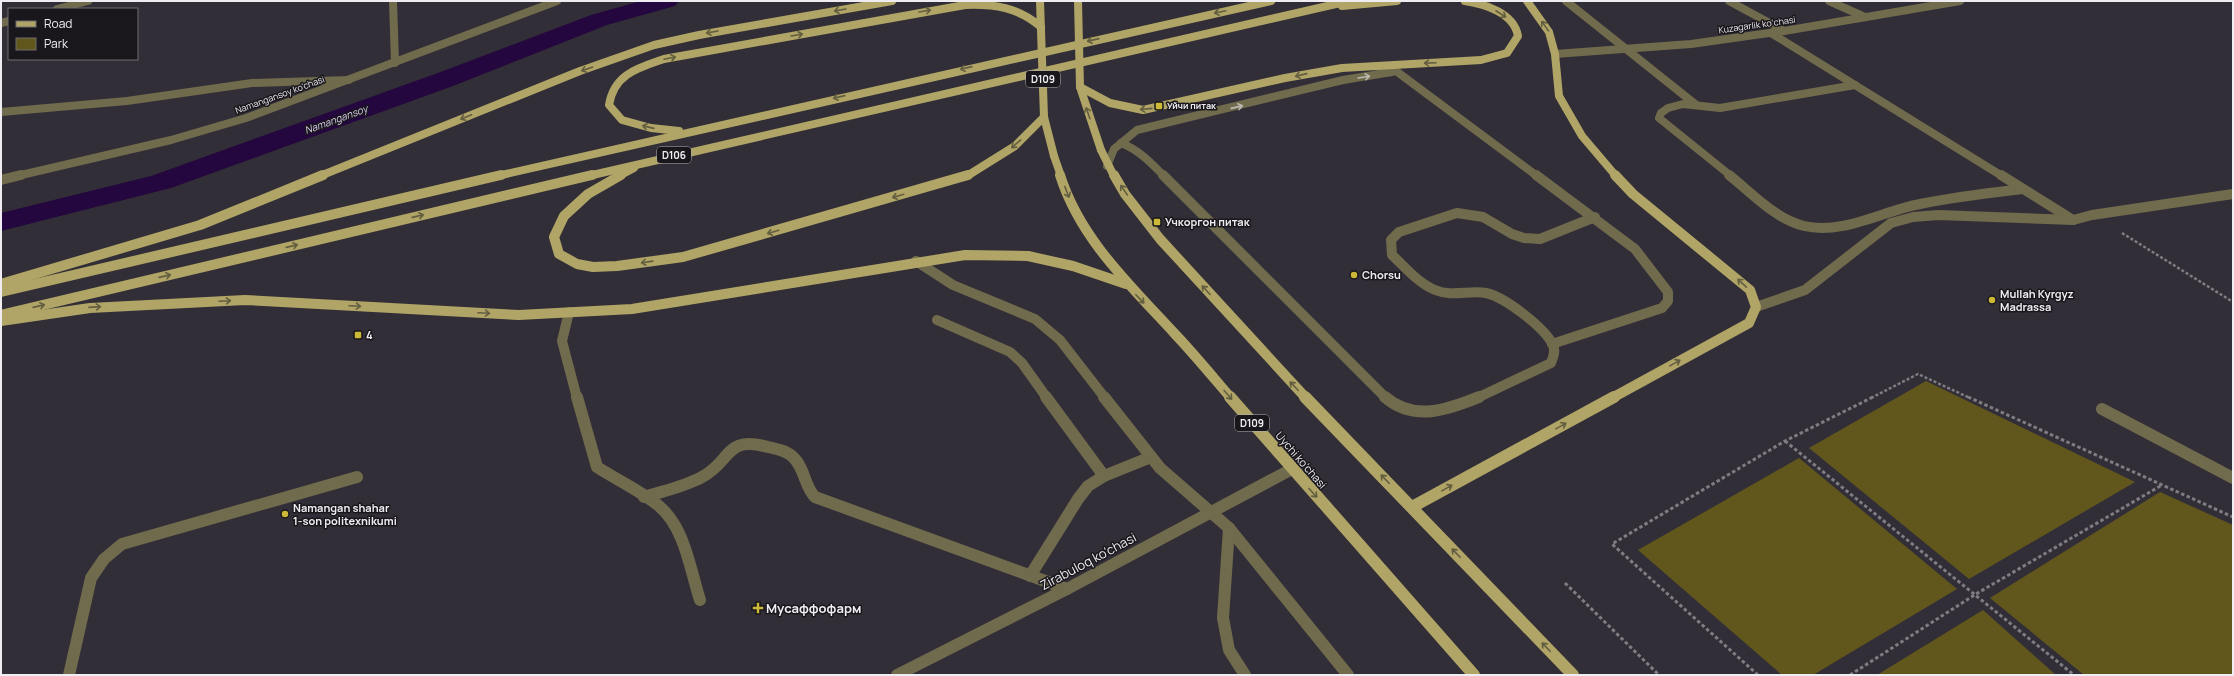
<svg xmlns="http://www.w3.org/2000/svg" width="2234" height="676" viewBox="0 0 2234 676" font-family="Manrope,sans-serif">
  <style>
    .green { fill: #61571c }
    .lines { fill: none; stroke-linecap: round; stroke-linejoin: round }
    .canal { fill: #25073f; fill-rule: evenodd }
    .path-far1 { stroke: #7f7c83; stroke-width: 2.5; stroke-dasharray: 3 2; stroke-linecap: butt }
    .path { stroke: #7f7c83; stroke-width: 3; stroke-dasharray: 3.5 2.5; stroke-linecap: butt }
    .service-far2 { stroke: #706b4d; stroke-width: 8 }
    .service-far1 { stroke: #706b4d; stroke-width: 10 }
    .service { stroke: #706b4d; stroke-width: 12 }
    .minor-far2 { stroke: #706b4d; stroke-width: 8 }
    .minor-far1 { stroke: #706b4d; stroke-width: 10 }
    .minor { stroke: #706b4d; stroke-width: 12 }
    .tertiary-far1 { stroke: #706b4d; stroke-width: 8 }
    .tertiary { stroke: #706b4d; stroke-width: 10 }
    .primary-far2 { stroke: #b0a566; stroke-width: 8 }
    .primary-far1 { stroke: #b0a566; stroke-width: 10 }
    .primary { stroke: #b0a566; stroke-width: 12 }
    .primary-bridge { stroke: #b0a566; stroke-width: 8 }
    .oneway { stroke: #645e40 }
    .oneway2 { stroke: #bcb9b0 }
    .poi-dot { fill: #cdb938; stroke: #19171b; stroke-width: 1.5 }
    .labels { text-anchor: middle; stroke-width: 3; stroke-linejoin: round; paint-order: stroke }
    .far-street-label { font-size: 9px; fill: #efedf2; stroke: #19171b }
    .far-poi-label { font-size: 9px; font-weight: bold; fill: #efedf2; stroke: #19171b; text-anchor: start }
    .shield { fill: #19171b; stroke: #afadb2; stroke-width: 1 }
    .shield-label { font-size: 10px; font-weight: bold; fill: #efedf2 }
    .far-water-label { font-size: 10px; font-style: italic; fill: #dccef2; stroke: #19171b }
    .poi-label { font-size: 11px; font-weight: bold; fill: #efedf2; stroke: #19171b; text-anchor: start }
    .street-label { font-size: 11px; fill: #efedf2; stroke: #19171b }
    .near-street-label { font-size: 13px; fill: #efedf2; stroke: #19171b }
    .near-poi-label { font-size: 13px; font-weight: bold; fill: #efedf2; stroke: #19171b; text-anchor: start }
  </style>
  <rect width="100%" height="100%" fill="#322e37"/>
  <g class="green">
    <polygon points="1926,381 2135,482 1969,579 1809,448"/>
    <polygon points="1799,458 1957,589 1813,675 1782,675 1638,550"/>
    <polygon points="2160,492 2233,525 2233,675 2084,675 1990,598"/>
    <polygon points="1983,610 2056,675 1877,675"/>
  </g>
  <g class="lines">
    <polygon class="canal" points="641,1 679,1 675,6 607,25 453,86 171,188 1,231 1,213 151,176 435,74 591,15"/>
    <g class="path-far1">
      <polyline points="2122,233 2233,302"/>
      <polyline points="1871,398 1918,374 1970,398"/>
    </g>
    <g class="path">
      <polyline points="1968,397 2233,517"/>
      <polyline points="1785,441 2074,675"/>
      <polyline points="1565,583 1659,675"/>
      <polyline points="1758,675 1612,544 1785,441 1873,397"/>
      <polyline points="1850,675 1976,594 2162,485"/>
    </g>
    <g class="service-far2">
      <polyline points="393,1 395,63"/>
      <polyline points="1566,1 1695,104"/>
      <polyline points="1771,33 2002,176"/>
      <polyline points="1376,66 1396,71 1537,176"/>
      <path d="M1121 143C1139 150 1151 163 1164 176"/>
      <polyline points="1107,166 1114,149 1137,130 1343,80 1392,72"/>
      <polyline points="1731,176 1659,118 1661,113 1668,108 1683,104 1720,108 1855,85"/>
    </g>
    <g class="service-far1">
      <polyline points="1163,175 1386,398"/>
      <polyline points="1536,175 1635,249 1668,292 1668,301 1662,308 1552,344"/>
      <path d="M1729 175C1752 193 1775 219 1804 226 1843 235 1882 211 1920 204 1953 197 1988 193 2022 189"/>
      <polyline points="2001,175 2073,220"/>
      <polyline points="916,261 953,285 1035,319 1060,340 1105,398"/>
      <polyline points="569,312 562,341 577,398"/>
      <polyline points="937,320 1010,352 1022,363 1047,398"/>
      <path d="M1477 398 1551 363C1553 357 1556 352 1553 345 1545 328 1505 297 1486 293 1469 290 1452 297 1435 290 1418 283 1405 267 1392 255L1391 240 1399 232 1457 213 1483 217 1512 234 1524 238 1540 239 1595 217"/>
    </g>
    <g class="service">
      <path d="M577 397 597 467C617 480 641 491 659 506 685 528 690 569 700 600"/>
      <polyline points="1046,397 1104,476 1151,457"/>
      <polyline points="1104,397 1160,468 1229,528 1348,675"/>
      <path d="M1385 397C1414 422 1447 410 1479 397"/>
      <polyline points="2102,409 2233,478"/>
      <path d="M644 497C663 491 684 487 702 477 732 461 725 435 768 447 777 449 787 451 793 457 805 468 804 486 815 497L1067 589"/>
      <polyline points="1229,528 1223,618 1229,650 1245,675"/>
      <polyline points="1030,576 1078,499 1088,486 1104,476"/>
      <polyline points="69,675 91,578 104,559 122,544 357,477"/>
    </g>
    <g class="minor-far2">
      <polyline points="1729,1 1784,31"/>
      <polyline points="1829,1 1865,17"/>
      <polyline points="57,9 88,1"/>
      <polyline points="1,23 9,21"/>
      <polyline points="1,112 127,101 252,83 349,80"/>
    </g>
    <polyline class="minor-far1" points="1756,307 1805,290 1891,223 1913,217 1938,215 2073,220 2092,215 2233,194"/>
    <polyline class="minor" points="897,675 1067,589 1292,469"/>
    <g class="tertiary-far1">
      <polyline points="1555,54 1691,44 1784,31 1960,1"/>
      <polyline points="17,176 171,140 246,118 557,1"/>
    </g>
    <polyline class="tertiary" points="1,180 21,175"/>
    <g class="primary-far2">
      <polyline points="1527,1 1549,32 1555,54 1559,96 1582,136 1616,176"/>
      <polyline points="1342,6 1397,1"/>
      <path d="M1080 87 1110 103 1143 110 1285 78 1342 68 1481 60 1507 53 1518 36C1514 13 1485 4 1465 1"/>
      <path d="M679 131 651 128 622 120 609 105C614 74 638 68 664 59L965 5C994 4 1018 7 1041 27"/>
      <polyline points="1101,150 1114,176"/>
      <polyline points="1054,156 1061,176"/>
      <polyline points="320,176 580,71 654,45 699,35 892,1"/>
      <polyline points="497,176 1271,1"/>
      <polyline points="588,176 1349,1"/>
      <polyline points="619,176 634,168"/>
      <polyline points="967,176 1015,146 1044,117"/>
    </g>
    <g class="primary-far1">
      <polyline points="621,175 588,194 564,216 554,237 559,254 577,264 593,267 617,266 683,257 968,175"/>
      <path d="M1060 175C1080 239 1131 286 1175 334 1194 354 1212 376 1231 398"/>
      <polyline points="1114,175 1125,194 1160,239 1306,398"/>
      <polyline points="1,284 200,225 323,175"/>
      <polyline points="1,292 501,175"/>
      <polyline points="1,315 592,175"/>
      <polyline points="1,321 90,308 245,300 519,315 632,309 965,255 1028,256 1073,266 1126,284"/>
      <polyline points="1612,398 1749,323 1756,307 1750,290 1633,194 1615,175"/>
    </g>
    <g class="primary">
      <polyline points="1230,397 1474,675"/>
      <polyline points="1305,397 1573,675"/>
      <polyline points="1412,507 1614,397"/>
    </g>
    <g class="primary-bridge">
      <polyline points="1040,1 1044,117 1054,156"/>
      <polyline points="1078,1 1080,87 1101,150"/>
    </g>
  </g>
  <defs><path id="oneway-shaft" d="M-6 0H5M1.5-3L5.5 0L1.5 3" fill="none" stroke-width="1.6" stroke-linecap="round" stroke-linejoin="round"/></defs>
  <g class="oneway">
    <use href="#oneway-shaft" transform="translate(840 10) rotate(170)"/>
    <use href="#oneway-shaft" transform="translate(925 11) rotate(-10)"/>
    <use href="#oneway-shaft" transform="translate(1220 12) rotate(168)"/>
    <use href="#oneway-shaft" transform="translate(1501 14) rotate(33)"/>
    <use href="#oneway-shaft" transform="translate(1545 26) rotate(-125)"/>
    <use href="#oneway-shaft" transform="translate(712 32) rotate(170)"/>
    <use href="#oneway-shaft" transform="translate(797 35) rotate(-10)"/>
    <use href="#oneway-shaft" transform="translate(1093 40) rotate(167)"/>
    <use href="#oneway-shaft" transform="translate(670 58) rotate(-12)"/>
    <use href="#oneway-shaft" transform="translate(1430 63) rotate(178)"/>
    <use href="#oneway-shaft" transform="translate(966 68) rotate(167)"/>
    <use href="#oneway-shaft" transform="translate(587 69) rotate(161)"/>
    <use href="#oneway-shaft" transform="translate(1301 75) rotate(167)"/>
    <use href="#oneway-shaft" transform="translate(839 97) rotate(167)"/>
    <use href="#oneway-shaft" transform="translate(1146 109) rotate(174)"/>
    <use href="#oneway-shaft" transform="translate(1088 113) rotate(-109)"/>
    <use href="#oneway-shaft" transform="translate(466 117) rotate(157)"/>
    <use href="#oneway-shaft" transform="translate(648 127) rotate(-167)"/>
    <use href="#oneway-shaft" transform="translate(1016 144) rotate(139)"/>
    <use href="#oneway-shaft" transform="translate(1124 190) rotate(-124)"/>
    <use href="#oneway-shaft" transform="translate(1067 192) rotate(69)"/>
    <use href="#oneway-shaft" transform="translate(898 196) rotate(164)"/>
    <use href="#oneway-shaft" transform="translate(418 216) rotate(-13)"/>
    <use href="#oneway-shaft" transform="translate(773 232) rotate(164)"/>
    <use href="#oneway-shaft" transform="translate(292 246) rotate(-13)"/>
    <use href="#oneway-shaft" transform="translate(647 262) rotate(172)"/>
    <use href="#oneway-shaft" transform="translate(165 276) rotate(-13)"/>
    <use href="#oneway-shaft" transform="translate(1742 283) rotate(-137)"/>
    <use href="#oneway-shaft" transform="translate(1206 290) rotate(-132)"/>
    <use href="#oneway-shaft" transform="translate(1140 299) rotate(46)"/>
    <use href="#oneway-shaft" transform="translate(225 301) rotate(-3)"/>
    <use href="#oneway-shaft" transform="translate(39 306) rotate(-13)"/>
    <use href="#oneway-shaft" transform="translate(355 306) rotate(3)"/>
    <use href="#oneway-shaft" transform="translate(95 307) rotate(-4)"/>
    <use href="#oneway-shaft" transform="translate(484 313) rotate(3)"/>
    <use href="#oneway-shaft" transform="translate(1675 363) rotate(-29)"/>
    <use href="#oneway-shaft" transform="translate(1294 386) rotate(-134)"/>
    <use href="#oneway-shaft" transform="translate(1228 395) rotate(49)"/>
    <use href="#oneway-shaft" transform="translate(1561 426) rotate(-29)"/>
    <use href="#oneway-shaft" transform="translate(1385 479) rotate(-134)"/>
    <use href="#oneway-shaft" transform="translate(1447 488) rotate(-29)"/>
    <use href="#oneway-shaft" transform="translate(1313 493) rotate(48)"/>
    <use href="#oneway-shaft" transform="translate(1456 553) rotate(-134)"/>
    <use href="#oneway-shaft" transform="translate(1546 647) rotate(-134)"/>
  </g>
  <g class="oneway2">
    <use href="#oneway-shaft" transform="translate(1364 77) rotate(-9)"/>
    <use href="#oneway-shaft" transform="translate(1237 107) rotate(-13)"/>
  </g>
  <g class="poi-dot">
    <rect x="1155" y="102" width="8" height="8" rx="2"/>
    <rect x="1153" y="218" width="8" height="8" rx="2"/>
    <circle cx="1354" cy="275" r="4"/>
    <circle cx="1992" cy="300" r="4"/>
    <rect x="354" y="331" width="8" height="8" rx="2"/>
    <circle cx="285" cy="514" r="4"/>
    <path d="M756 602h4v4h4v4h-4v4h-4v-4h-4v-4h4z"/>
  </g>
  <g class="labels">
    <g class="far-street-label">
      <text transform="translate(1757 25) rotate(-8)" y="3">Kuzagarlik koʻchasi</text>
      <text transform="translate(280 95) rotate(-20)" y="3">Namangansoy ko'chasi</text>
    </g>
    <g class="far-poi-label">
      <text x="1167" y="109">Уйчи питак</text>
    </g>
    <g class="shield">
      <rect x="1026" y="71" width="34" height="16" rx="3"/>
      <rect x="657" y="147" width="34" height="16" rx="3"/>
      <rect x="1235" y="415" width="34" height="16" rx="3"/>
    </g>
    <g class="shield-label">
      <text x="1043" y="83">D109</text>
      <text x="674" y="159">D106</text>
      <text x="1252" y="427">D109</text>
    </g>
    <g class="far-water-label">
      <text transform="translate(336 119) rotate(-20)" y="4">Namangansoy</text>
    </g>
    <g class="poi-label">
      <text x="1165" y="226">Учкоргон питак</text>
      <text x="1362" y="279">Chorsu</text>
      <text x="2000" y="298">Mullah Kyrgyz<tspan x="2000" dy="13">Madrassa</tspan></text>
      <text x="366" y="339">4</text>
      <text x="293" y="512">Namangan shahar<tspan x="293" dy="13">1-son politexnikumi</tspan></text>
    </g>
    <g class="street-label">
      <text transform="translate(1301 460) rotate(49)" y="4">Uychi ko’chasi</text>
    </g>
    <g class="near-street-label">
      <text transform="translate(1088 561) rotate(-28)" y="5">Zirabuloq ko'chasi</text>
    </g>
    <g class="near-poi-label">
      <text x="766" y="613">Мусаффофарм</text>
    </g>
  </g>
  <rect width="2234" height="676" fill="none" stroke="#efedf2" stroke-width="4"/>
  <rect x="8" y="8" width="130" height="52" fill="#19171b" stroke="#6f6d71"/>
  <rect x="16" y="21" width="20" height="6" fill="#b0a566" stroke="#6f6d71"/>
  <text x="44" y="28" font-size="12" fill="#efedf2">Road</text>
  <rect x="16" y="38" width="20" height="12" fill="#61571c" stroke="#6f6d71"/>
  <text x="44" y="48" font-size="12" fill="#efedf2">Park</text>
</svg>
